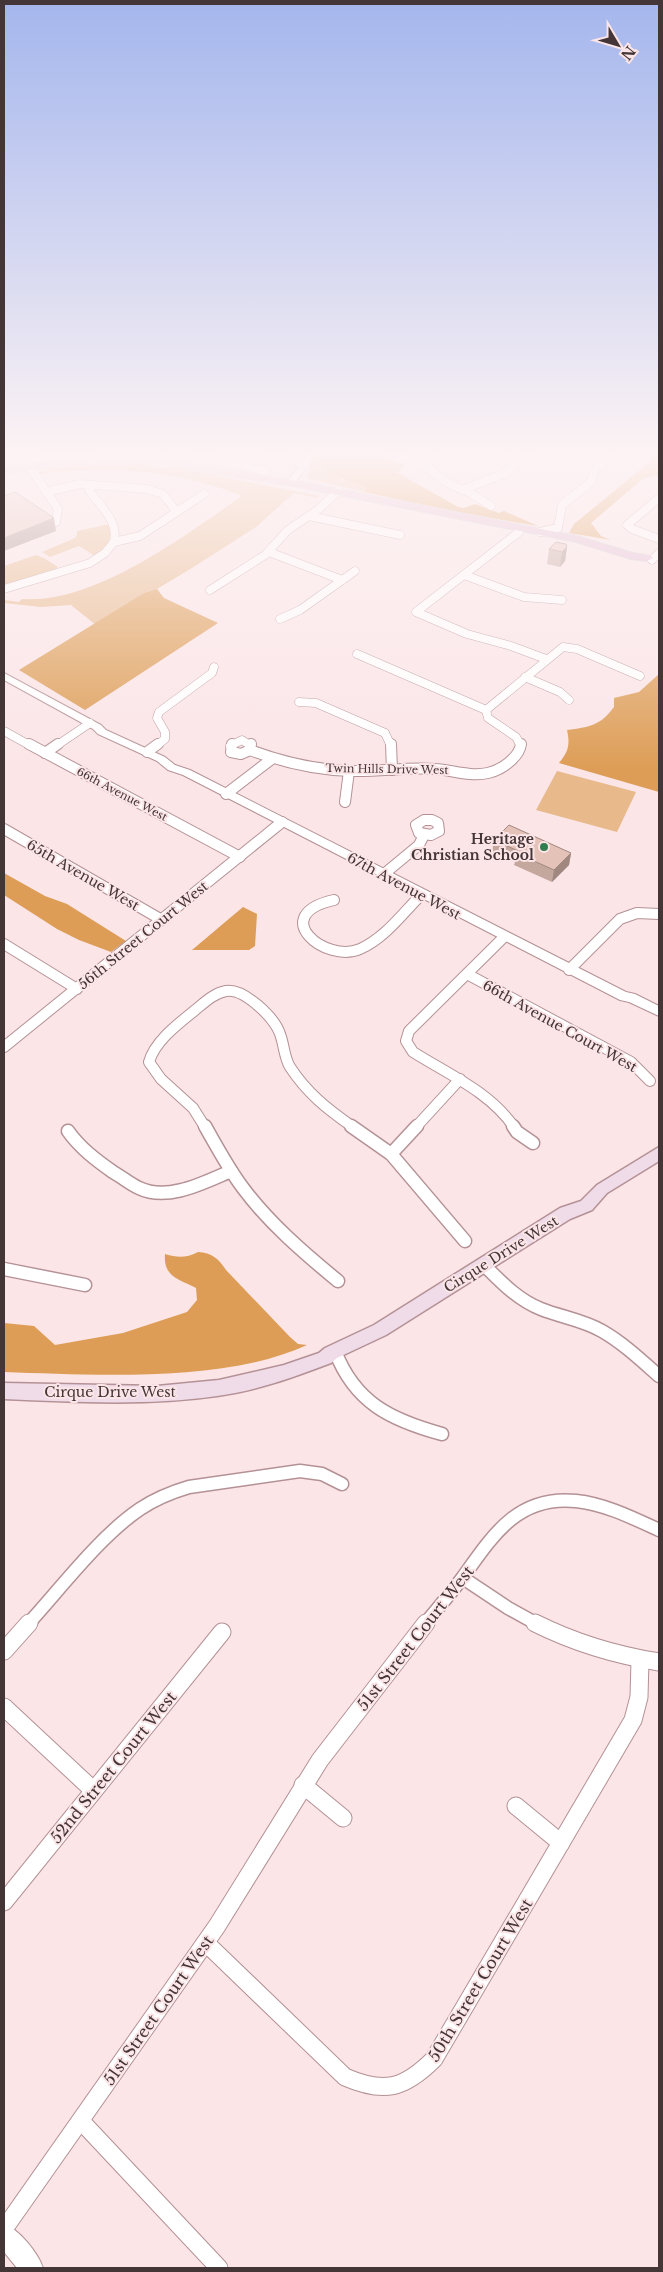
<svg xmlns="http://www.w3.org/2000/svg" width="663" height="2272" viewBox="0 0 663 2272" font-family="'Libre Baskerville',serif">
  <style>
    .green { fill: #e7b98b }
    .forest { fill: #dd9d56 }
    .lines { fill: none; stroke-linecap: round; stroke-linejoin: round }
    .minor-far3-casing { stroke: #b49195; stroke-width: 9 }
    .minor-far2-casing { stroke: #b49195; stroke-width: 12 }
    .minor-far1-casing { stroke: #b49195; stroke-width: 15 }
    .minor-casing { stroke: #b49195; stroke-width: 19 }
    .tertiary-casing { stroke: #b49195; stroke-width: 2 }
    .secondary-casing { stroke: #b49195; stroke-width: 3 }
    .primary-casing { stroke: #cecacb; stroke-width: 2 }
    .minor-far3 { stroke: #fff; stroke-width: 8 }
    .minor-far2 { stroke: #fff; stroke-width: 10 }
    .minor-far1 { stroke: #fff; stroke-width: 12 }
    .minor { stroke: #fff; stroke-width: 17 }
    .tertiary { fill: #fff; fill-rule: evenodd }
    .secondary { fill: #efdce8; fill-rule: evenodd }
    .primary { fill: #dfb8d0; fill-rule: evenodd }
    .wall { fill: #c4a79d }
    .shaded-wall { fill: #a08880 }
    .building { fill: #e4c2b7; stroke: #a08880 }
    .poi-dot { fill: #307e4d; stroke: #fbe5e7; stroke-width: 2 }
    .labels { text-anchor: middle; stroke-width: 4; stroke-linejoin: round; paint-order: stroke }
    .far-street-label { font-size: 11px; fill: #443537; stroke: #fbe5e7 }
    .poi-label { font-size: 14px; font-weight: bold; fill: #443537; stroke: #fbe5e7; text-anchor: end }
    .street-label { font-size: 14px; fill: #443537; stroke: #fbe5e7 }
    .near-street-label { font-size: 16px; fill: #443537; stroke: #fbe5e7 }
  </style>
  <rect width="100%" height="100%" fill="#fbe5e7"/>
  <g class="green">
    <path d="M313 452H318C317 474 351 480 366 487L364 492 307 478Z"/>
    <path d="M111 464 183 469 319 496 317 498 294 493 256 527 192 568 157 589 144 593 96 625 71 605 41 607 4 603V600L19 602 22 599C95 604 184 536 242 496 175 469 108 466 38 474V472L63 467Z"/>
    <path d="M110 524C112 541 108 546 95 556L79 546 50 557 42 552 75 538 77 535V531Z"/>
    <polygon points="36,555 44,558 58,567 55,570 4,585 4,566"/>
    <polygon points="557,771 636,792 617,832 536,810"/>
  </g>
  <g class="forest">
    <path d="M318 452H380L387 459 404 465 398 473 458 507 464 508 475 504 499 513 504 511 538 526 456 512 364 492 366 487C350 480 328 476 318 461Z"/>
    <polygon points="655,452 659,452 659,475 644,478 591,523 601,536 611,540 569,533 574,524 652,460 649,459"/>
    <polygon points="157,589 164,598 218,623 85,710 19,670 144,593"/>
    <path d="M659 674V792L559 763C569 751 570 744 567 730 589 727 600 726 614 707V698L639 692Z"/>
    <polygon points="4,873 45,896 67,904 126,941 111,952 79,940 57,929 4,895"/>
    <polygon points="243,907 257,914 255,946 249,950 192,950"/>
    <path d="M198 1252C212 1253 218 1258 226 1270L290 1337 298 1344 307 1345C225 1383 94 1375 4 1372V1323L34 1326 55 1345 123 1333 187 1312 197 1300 196 1288C179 1279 163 1277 165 1254 178 1258 186 1258 198 1252Z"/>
  </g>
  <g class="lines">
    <defs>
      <g id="minor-far3">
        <polyline points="190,452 265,471"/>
        <polyline points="266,452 305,464"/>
        <polyline points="388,452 423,464 446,482 462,490 506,473 515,463 531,452"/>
        <polyline points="157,461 160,452"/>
        <polyline points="4,462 92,452"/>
        <polyline points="425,465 443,452"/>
        <polyline points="29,466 58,509 56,522"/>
        <path d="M91 487 89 490C100 507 119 520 114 542"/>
        <polyline points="464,489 491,506"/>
        <polyline points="46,492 80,484 147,489 163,494 176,511"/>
        <polyline points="659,498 627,525 632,529 659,539"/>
        <polyline points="309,516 400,535"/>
        <polyline points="519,532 416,612 467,634 511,646 546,659"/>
        <polyline points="540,532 558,528 562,505 591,482 595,469 617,452"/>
        <polyline points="269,552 342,580"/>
        <polyline points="652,560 659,553"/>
        <polyline points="464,575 524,597 562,600"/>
        <polyline points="4,589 90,563 105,553 114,542 140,536 204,494"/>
        <polyline points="210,590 265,555 288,530 319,509 338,491"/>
        <polyline points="280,619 300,610 355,571"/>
        <polyline points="357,654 486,710"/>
        <polyline points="525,677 560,692 569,700"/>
        <polyline points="299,702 316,703 385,733 391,746"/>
        <polyline points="486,710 563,647 577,649 640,676"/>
        <polyline points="486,710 488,718 516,737 521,746"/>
        <polyline points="4,731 31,746"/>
        <polyline points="56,746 90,723"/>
        <polyline points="156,746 165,739 165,732 157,718 159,712 212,673 214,667"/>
        <polyline points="230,746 242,740 251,746"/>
      </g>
      <g id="minor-far2">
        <polyline points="29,744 240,857"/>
        <polyline points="232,744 231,752 241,754 250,750 251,744"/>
        <polyline points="391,744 392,770"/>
        <path d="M250 750C282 762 316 770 351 771 379 772 407 767 435 769 452 770 470 777 488 773 501 770 519 758 521 744"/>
        <polyline points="147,752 158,744"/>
        <polyline points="45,753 58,744"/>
        <polyline points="226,794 273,758"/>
        <polyline points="345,802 349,771"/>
        <polygon points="424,820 432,820 438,823 439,831 431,835 419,833 416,825"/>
        <polyline points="4,829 162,920"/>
        <polyline points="384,874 419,845 424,835"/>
        <path d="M334 900C267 915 325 964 360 949 384 939 403 913 421 895"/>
        <path d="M504 937 409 1031 406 1041 413 1052C448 1074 490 1092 514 1127"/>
        <polyline points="4,944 77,989"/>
        <polyline points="569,970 620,919 637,913 659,914"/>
        <polyline points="467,974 631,1062 650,1081"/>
        <polyline points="4,1047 282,822"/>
        <path d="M205 1127 193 1108 161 1079 149 1062C155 1041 178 1024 194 1011 204 1003 214 993 226 991 244 988 275 1018 280 1034 284 1044 284 1057 290 1067 307 1093 327 1109 353 1127"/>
        <polyline points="416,1127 460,1079"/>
      </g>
      <g id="minor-far1">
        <path d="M205 1126C217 1147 228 1168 243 1188 269 1223 304 1253 338 1281"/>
        <polyline points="351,1126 391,1154 465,1241"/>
        <polyline points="513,1126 517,1132 533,1143"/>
        <path d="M68 1131C80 1148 96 1160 113 1172 122 1177 130 1184 139 1188 168 1202 205 1182 231 1171"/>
        <polyline points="391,1154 417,1126"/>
        <path d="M484 1265C501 1282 518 1300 541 1309 561 1317 583 1320 602 1331 623 1343 641 1360 659 1376"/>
        <polyline points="4,1269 85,1285"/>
        <path d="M335 1351C355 1403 391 1420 442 1434"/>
        <polyline points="463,1578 508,1608 537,1624"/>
        <path d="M28 1624C61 1588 100 1536 140 1509 155 1499 172 1492 189 1487L300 1471 322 1474 342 1484"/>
        <path d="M425 1624C437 1609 451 1593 463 1577 493 1535 518 1495 576 1501 605 1504 633 1518 659 1530"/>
      </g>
      <g id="minor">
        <path d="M535 1623C575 1643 615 1655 659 1662"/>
        <polyline points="4,1651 29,1623"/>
        <polyline points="4,1707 93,1790"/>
        <polyline points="303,1785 343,1818"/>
        <polyline points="516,1806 561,1843"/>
        <polyline points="4,1902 222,1632"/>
        <path d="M206 1943 345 2077C384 2094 404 2089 434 2059L633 1720 639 1697 640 1660"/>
        <polyline points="81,2121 219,2268"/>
        <polyline points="4,2229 217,1926 320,1760 426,1623"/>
      </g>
      <g id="tertiary">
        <polygon points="307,452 315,452 307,467 293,485 287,485 286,483 299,466"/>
        <polygon points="4,673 101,725 106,730 165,757 175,765 190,770 626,992 635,994 659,1006 659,1016 629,1002 620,1000 183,775 168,770 157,761 98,734 93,729 4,680"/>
        <path d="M4 2224C19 2229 38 2253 43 2268H17L4 2252Z"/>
      </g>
      <path id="secondary" d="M659 1147V1161L607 1193 592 1210 570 1219 386 1335 337 1358 331 1363C294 1377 256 1391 217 1396 147 1406 74 1402 4 1399V1383L157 1386 219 1380 284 1365 319 1353 325 1348 374 1325 560 1208 581 1201 597 1185Z"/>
      <polygon id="primary" points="76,458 157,458 298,481 577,536 633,553 651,556 653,558 647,561 631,559 576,542 298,487 157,464 76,464 4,474 4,468"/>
    </defs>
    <use href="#minor-far3" class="minor-far3-casing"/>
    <use href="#minor-far2" class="minor-far2-casing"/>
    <use href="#minor-far1" class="minor-far1-casing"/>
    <use href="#minor" class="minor-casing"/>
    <use href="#tertiary" class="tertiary-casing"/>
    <use href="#secondary" class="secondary-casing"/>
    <use href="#primary" class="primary-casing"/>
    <use href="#minor-far3" class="minor-far3"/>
    <use href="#minor-far2" class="minor-far2"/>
    <use href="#minor-far1" class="minor-far1"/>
    <use href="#minor" class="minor"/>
    <use href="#tertiary" class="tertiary"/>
    <use href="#secondary" class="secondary"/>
    <use href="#primary" class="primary"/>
  </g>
  <g class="wall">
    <polygon points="567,547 565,561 560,567 547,564 549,549"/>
    <polygon points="494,840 571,853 569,865 552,882 514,865 515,862 492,852"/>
  </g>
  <g class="shaded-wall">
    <polygon points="54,518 56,531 4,551 4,538"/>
    <polygon points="567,547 565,561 560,567 562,552"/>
    <polygon points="571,853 569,865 552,882 554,870"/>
  </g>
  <g class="building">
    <polygon points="15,492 54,518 4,538 4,496"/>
    <polygon points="556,542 566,544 567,547 562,552 549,549"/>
    <polygon points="509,825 571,853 554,870 516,853 518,851 494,840"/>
  </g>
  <linearGradient id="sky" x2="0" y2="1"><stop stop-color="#a4b6ed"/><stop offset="0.59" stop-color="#fdf3f4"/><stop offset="1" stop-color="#fdf3f4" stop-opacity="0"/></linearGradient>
  <rect width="663" height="770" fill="url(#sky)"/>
  <circle class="poi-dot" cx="544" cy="847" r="5"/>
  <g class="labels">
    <g class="far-street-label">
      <text transform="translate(387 769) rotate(1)" y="4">Twin Hills Drive West</text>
      <text transform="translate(122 794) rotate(28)" y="4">66th Avenue West</text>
    </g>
    <g class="poi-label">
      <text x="534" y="844">Heritage<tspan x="534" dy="16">Christian School</tspan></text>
    </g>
    <g class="street-label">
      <text transform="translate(83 875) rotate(30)" y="5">65th Avenue West</text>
      <text transform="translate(404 886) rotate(28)" y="5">67th Avenue West</text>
      <text transform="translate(143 935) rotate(-39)" y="5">56th Street Court West</text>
      <text transform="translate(560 1026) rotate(29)" y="5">66th Avenue Court West</text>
      <text transform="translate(501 1254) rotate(-32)" y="5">Cirque Drive West</text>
      <text x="110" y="1397">Cirque Drive West</text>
    </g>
    <g class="near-street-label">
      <text transform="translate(415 1638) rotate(-52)" y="6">51st Street Court West</text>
      <text transform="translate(113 1767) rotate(-51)" y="6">52nd Street Court West</text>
      <text transform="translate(480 1980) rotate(-59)" y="6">50th Street Court West</text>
      <text transform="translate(158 2010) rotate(-55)" y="6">51st Street Court West</text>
    </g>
  </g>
  <rect width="663" height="2272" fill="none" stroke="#443537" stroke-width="10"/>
  <g transform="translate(618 45) rotate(128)" stroke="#fbe5e7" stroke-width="4" paint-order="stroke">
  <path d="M0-4L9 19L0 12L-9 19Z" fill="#443537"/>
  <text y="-8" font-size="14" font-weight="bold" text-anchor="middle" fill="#443537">N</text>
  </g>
</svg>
